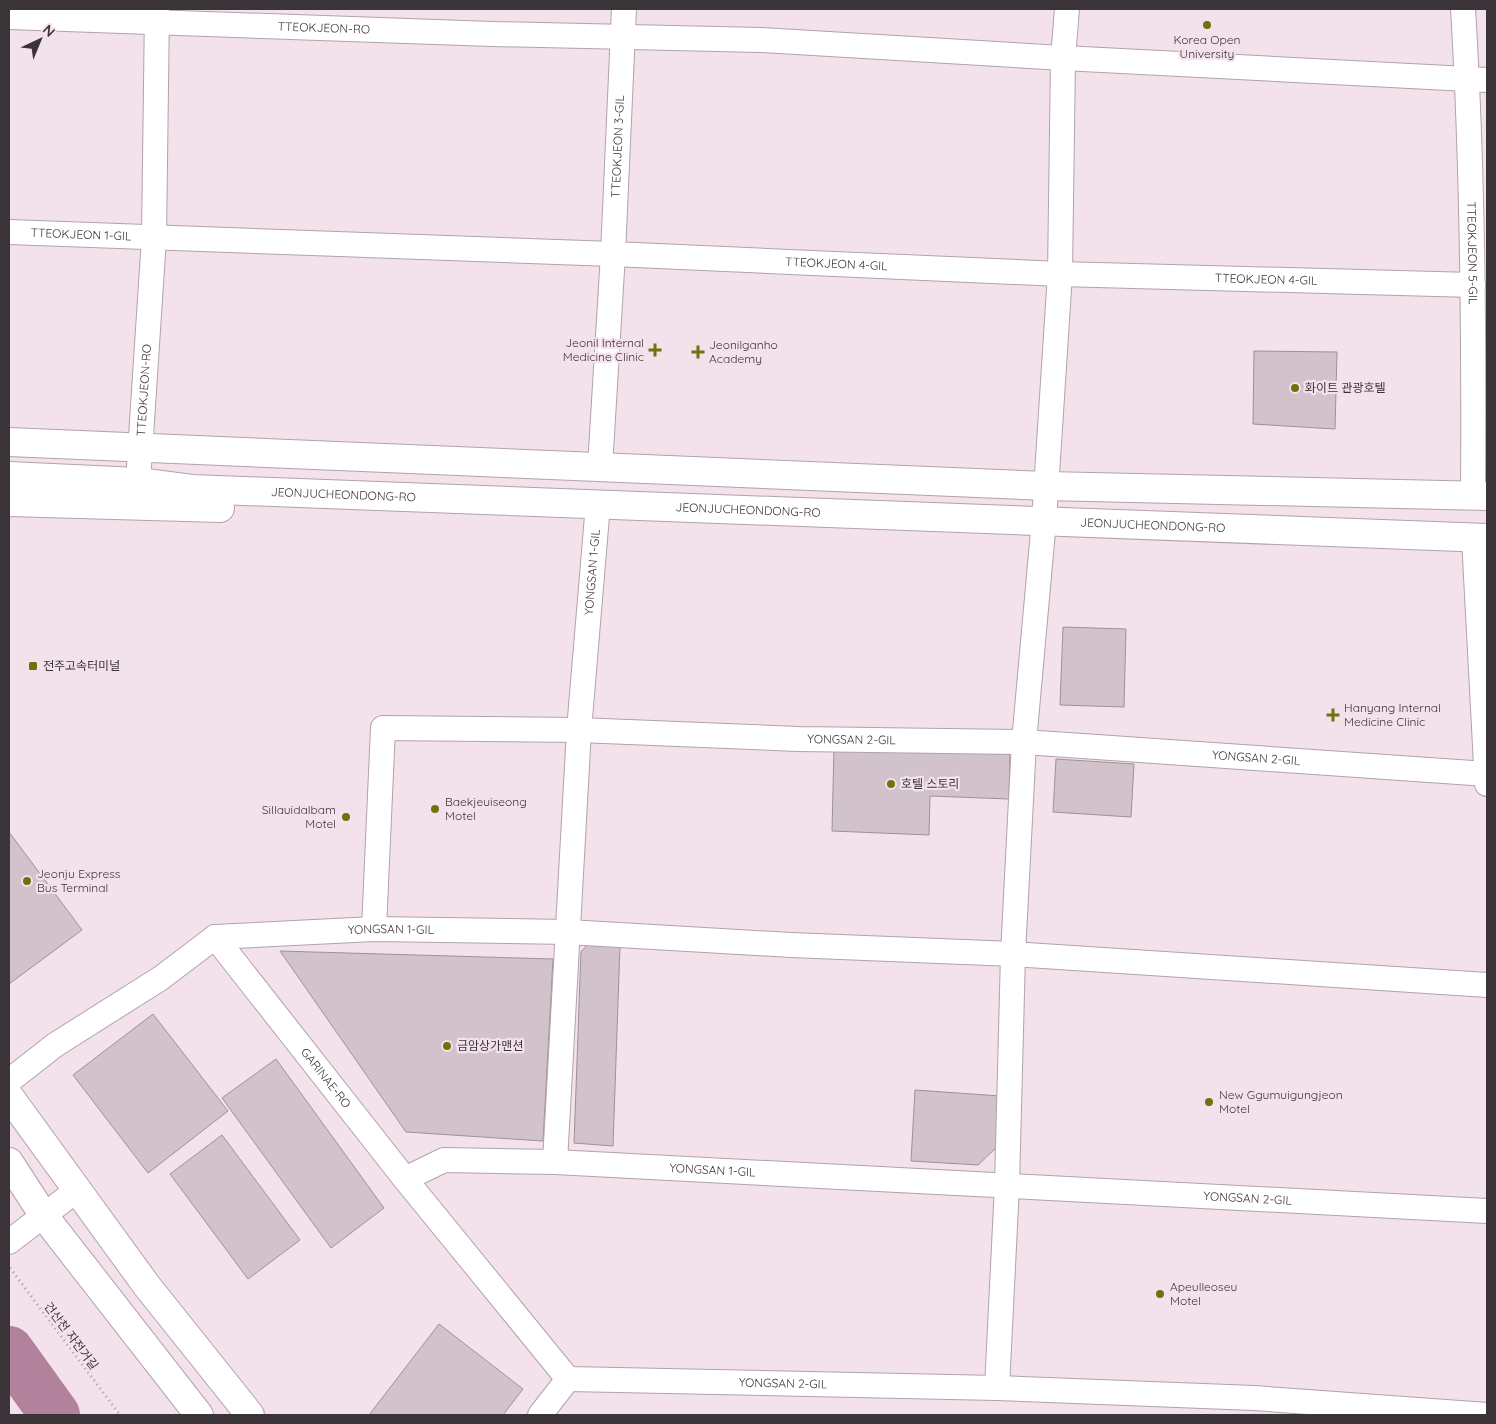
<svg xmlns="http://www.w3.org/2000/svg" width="1496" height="1424" viewBox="0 0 1496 1424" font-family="Quicksand,'Noto Sans KR',sans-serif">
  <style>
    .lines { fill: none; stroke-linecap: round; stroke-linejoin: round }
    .river { stroke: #b2829d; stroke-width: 50 }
    .building { fill: #d2c2cb; stroke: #9f9098 }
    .street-casing { stroke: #b2a2ab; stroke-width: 26 }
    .secondary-casing { stroke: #b2a2ab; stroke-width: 30 }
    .path { stroke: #a79aa1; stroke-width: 3; stroke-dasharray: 1 4; stroke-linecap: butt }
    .street { stroke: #fff; stroke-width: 24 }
    .secondary { stroke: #fff; stroke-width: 28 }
    .poi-dot { fill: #746f0f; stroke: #f3e2eb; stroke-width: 2 }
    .labels { text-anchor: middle; stroke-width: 4.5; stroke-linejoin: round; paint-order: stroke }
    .street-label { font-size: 12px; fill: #3a3337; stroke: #f3e2eb }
    .poi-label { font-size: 12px; fill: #3a3337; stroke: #f3e2eb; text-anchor: start }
  </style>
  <rect width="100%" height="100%" fill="#f3e2eb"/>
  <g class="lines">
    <polyline class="river" points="9,1351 55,1415"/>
  </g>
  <g class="building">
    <polygon points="1254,351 1337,352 1335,429 1253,424"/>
    <polygon points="1063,627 1126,629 1124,707 1060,705"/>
    <polygon points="834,748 1010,754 1009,799 930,796 929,835 832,831"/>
    <polygon points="1056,759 1134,764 1131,817 1053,812"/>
    <polygon points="9,832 82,930 9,984"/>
    <polygon points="589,943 620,945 613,1146 574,1143 581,952"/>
    <polygon points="280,951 553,959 543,1141 406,1132"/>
    <polygon points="153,1014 228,1111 148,1173 73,1075"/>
    <polygon points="276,1059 384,1208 331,1248 222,1098"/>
    <polygon points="915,1090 1000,1096 997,1147 978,1165 911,1161"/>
    <polygon points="222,1135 300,1240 248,1279 170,1174"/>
    <polygon points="439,1324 523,1389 503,1415 369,1415"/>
  </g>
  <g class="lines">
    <defs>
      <g id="street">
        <path id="s1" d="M1463 9C1473 171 1474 334 1473 496"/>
        <path id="s2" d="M9 17 492 34 761 40 1063 58 1487 80"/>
        <path id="s3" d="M9 232 613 254 1060 274 1473 285"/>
        <path id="s4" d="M600 467 613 254 624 9"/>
        <path id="s5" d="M138 482 154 238 157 9"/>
        <polyline points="1474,538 1487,784"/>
        <path id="s6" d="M374 929 383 728 579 730 798 739 1024 742 1487 774"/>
        <path id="s7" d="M215 937 374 929 568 932 791 945 1013 954 1487 985"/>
        <path id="s8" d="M9 1081 55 1045 161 978 215 937 405 1179 568 1379 540 1415"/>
        <path id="s9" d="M555 1162 579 730 598 504"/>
        <path id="s10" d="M405 1179 444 1160 555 1162 1487 1211"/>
        <polyline points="9,1242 77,1190"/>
        <path id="s11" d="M568 1379 997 1388 1254 1398 1487 1415"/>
        <polyline points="997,1388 1007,1185 1013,954 1024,742 1044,520 1060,274 1063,58 1067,9"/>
      </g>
      <g id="secondary">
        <polyline points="9,442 1046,486 1487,496"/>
        <path id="s12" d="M9 476 138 482 192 489 1487 538"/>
        <polyline points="9,502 220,508"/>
        <polyline points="9,1096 147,1286 250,1415"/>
        <polyline points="9,1162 44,1216 199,1415"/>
      </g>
    </defs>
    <use href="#street" class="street-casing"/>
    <use href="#secondary" class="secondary-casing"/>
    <polyline class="path" points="10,1268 120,1415"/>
    <use href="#street" class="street"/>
    <use href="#secondary" class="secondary"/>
  </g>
  <g class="poi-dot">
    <circle cx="1207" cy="25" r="5"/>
    <path d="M652.5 342.5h5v5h5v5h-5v5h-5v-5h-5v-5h5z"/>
    <path d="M695.5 344.5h5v5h5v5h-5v5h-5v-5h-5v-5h5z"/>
    <circle cx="1295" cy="388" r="5"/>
    <rect x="28" y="661" width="10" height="10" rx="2.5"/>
    <path d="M1330.5 707.5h5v5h5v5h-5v5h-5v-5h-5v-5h5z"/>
    <circle cx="891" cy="784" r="5"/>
    <circle cx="435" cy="809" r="5"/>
    <circle cx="346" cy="817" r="5"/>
    <circle cx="27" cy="881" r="5"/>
    <circle cx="447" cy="1046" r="5"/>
    <circle cx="1209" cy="1102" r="5"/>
    <circle cx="1160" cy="1294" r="5"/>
  </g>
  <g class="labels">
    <g class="street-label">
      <text dy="4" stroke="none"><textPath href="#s2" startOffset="315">TTEOKJEON-RO</textPath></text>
      <text dy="4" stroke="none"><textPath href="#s4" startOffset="321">TTEOKJEON 3-GIL</textPath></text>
      <text dy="4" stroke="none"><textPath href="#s3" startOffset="72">TTEOKJEON 1-GIL</textPath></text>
      <text dy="4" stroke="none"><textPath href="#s1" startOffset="244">TTEOKJEON 5-GIL</textPath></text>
      <text dy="4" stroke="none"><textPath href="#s3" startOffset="828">TTEOKJEON 4-GIL</textPath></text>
      <text dy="4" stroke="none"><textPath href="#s3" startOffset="1258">TTEOKJEON 4-GIL</textPath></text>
      <text dy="4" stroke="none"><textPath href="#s5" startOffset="92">TTEOKJEON-RO</textPath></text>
      <text dy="4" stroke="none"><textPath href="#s12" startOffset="335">JEONJUCHEONDONG-RO</textPath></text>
      <text dy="4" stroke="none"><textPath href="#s12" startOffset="740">JEONJUCHEONDONG-RO</textPath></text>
      <text dy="4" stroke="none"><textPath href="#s12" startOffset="1145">JEONJUCHEONDONG-RO</textPath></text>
      <text dy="4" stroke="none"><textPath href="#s9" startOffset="591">YONGSAN 1-GIL</textPath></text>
      <text dy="4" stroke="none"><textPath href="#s6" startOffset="670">YONGSAN 2-GIL</textPath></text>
      <text dy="4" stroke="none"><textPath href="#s6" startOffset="1075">YONGSAN 2-GIL</textPath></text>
      <text dy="4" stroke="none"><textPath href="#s7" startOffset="176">YONGSAN 1-GIL</textPath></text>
      <text dy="4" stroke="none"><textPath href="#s8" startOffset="431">GARINAE-RO</textPath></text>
      <text dy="4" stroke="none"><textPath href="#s10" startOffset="312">YONGSAN 1-GIL</textPath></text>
      <text dy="4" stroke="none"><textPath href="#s10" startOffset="848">YONGSAN 2-GIL</textPath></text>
      <text transform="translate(71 1336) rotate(53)" y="4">건산천 자전거길</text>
      <text dy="4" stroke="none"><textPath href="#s11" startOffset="215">YONGSAN 2-GIL</textPath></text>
    </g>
    <g class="poi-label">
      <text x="1207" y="44" text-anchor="middle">Korea Open<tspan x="1207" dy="14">University</tspan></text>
      <text x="644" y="347" text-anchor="end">Jeonil Internal<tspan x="644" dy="14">Medicine Clinic</tspan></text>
      <text x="709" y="349">Jeonilganho<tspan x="709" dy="14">Academy</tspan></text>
      <text x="1305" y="392">화이트 관광호텔</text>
      <text x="43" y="670">전주고속터미널</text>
      <text x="1344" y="712">Hanyang Internal<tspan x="1344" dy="14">Medicine Clinic</tspan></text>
      <text x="901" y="788">호텔 스토리</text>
      <text x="445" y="806">Baekjeuiseong<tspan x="445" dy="14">Motel</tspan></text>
      <text x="336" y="814" text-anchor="end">Sillauidalbam<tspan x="336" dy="14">Motel</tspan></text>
      <text x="37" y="878">Jeonju Express<tspan x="37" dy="14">Bus Terminal</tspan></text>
      <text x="457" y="1050">금암상가맨션</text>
      <text x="1219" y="1099">New Ggumuigungjeon<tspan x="1219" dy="14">Motel</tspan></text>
      <text x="1170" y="1291">Apeulleoseu<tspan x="1170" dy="14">Motel</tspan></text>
    </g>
  </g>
  <rect width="1496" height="1424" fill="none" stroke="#3a3337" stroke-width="20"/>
  <g transform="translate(40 40) rotate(44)" stroke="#f3e2eb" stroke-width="4" paint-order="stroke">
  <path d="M0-4L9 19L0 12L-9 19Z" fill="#3a3337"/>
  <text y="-8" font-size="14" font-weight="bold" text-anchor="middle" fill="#3a3337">N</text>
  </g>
</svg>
